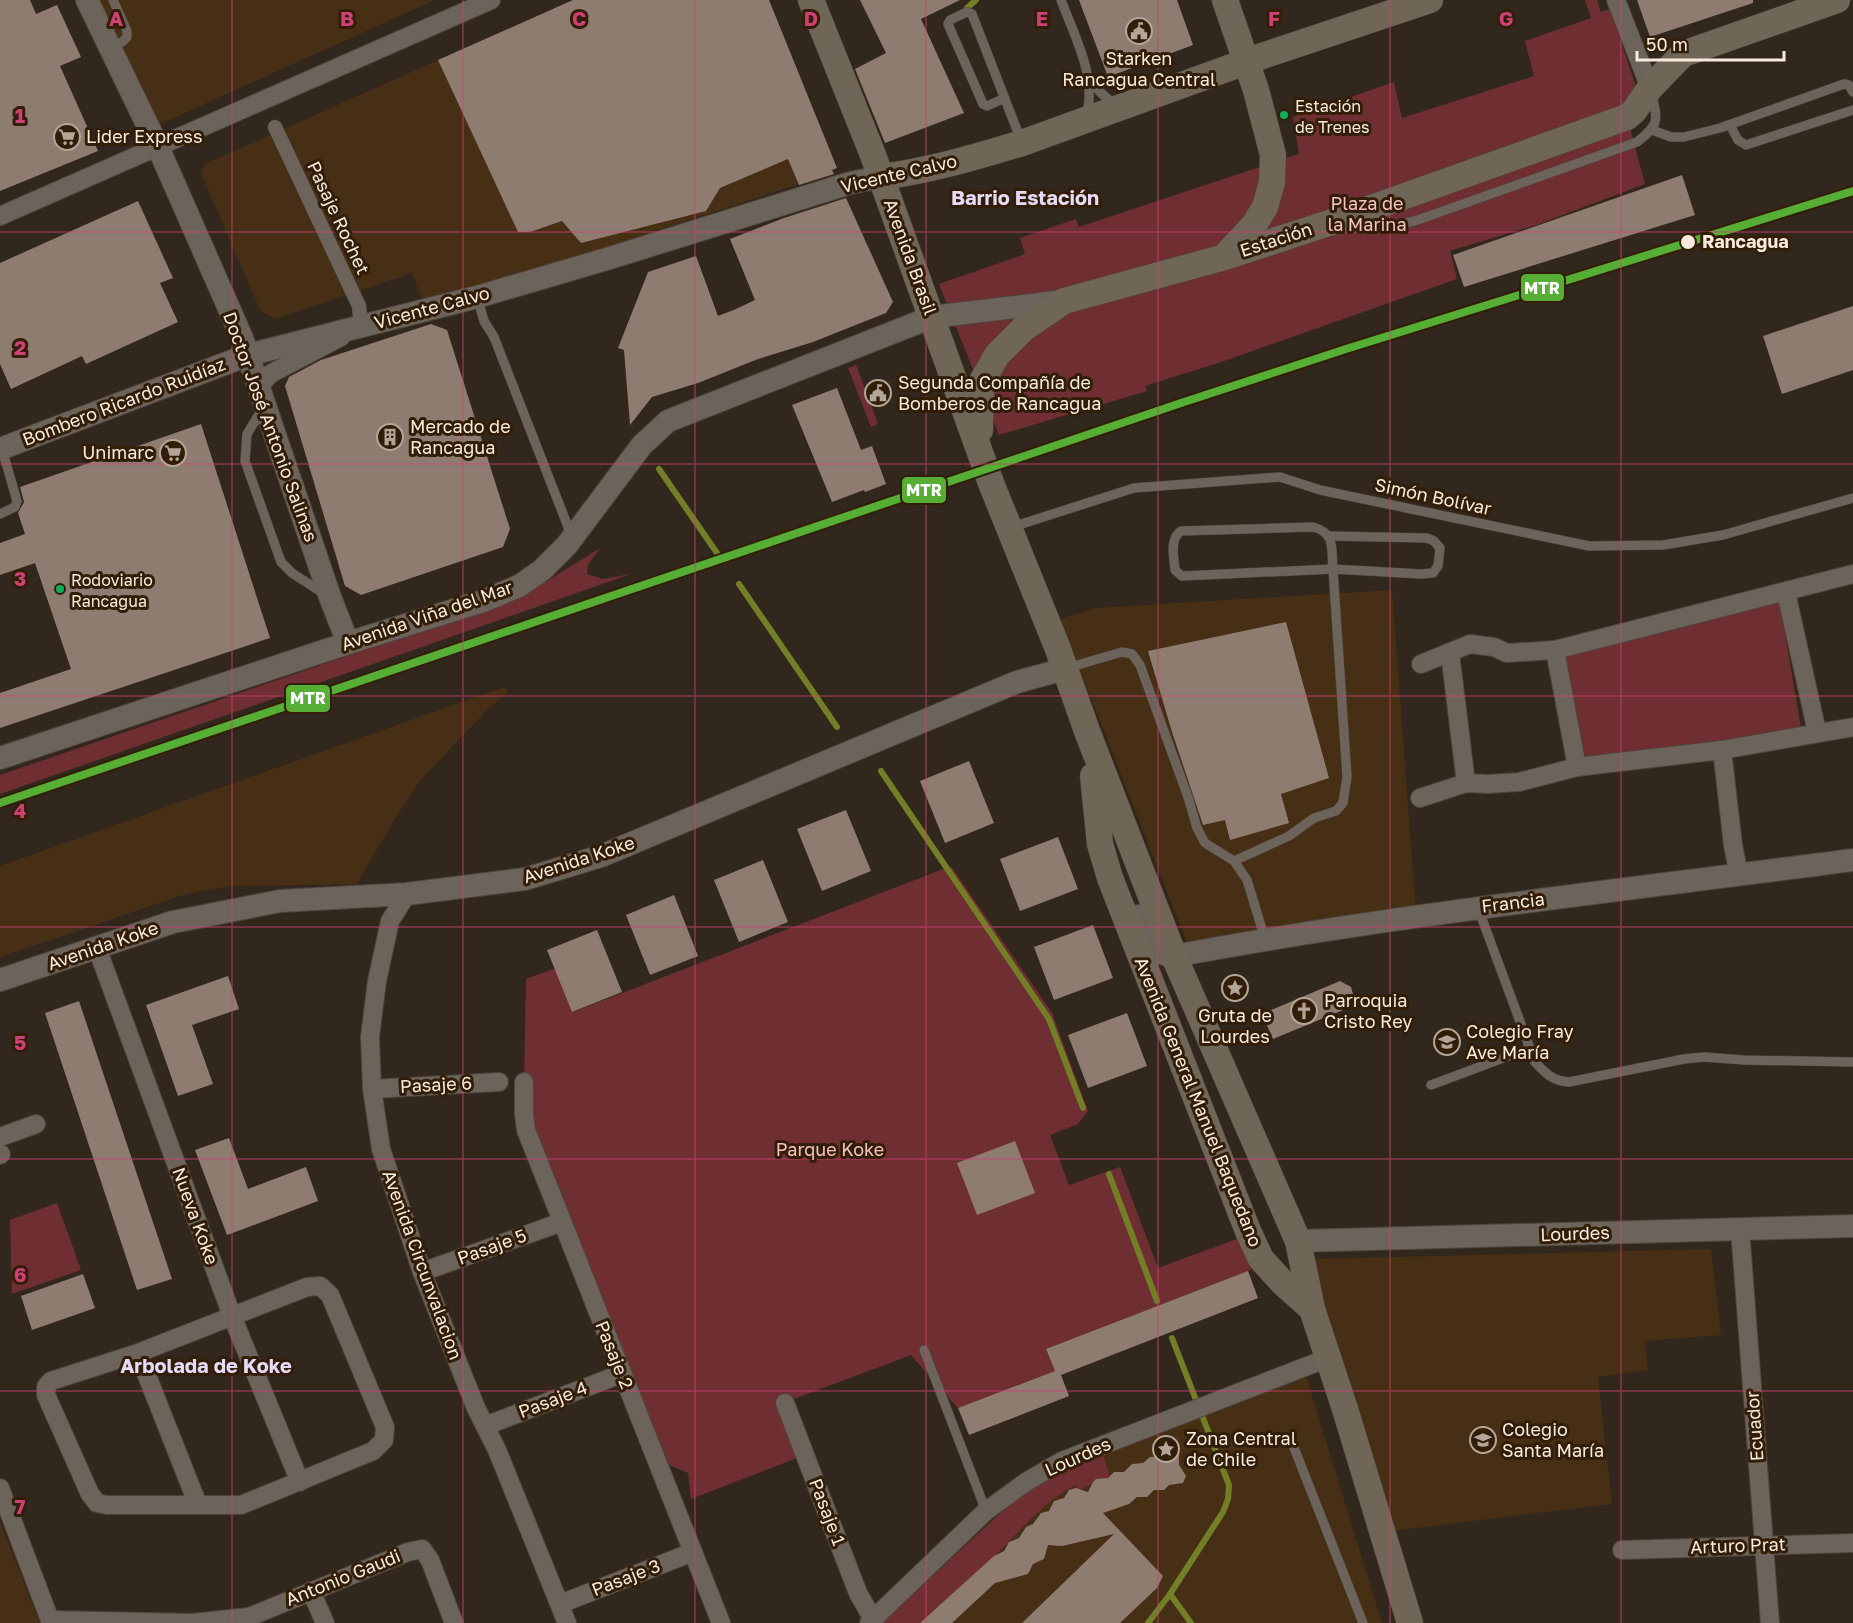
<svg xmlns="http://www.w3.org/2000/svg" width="1853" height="1623" viewBox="0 0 1853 1623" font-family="'Golos Text',sans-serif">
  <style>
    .built { fill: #462f14 }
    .green { fill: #6f2f32 }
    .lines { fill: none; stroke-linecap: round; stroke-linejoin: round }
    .stream { stroke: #737f26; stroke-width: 6 }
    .building { fill: #8f7c71 }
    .service-casing { stroke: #4e453b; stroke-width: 10 }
    .pedestrian-casing { stroke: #4e453b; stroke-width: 15 }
    .minor-casing { stroke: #4e453b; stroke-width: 20 }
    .tertiary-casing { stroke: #4e453b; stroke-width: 24 }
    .secondary-casing { stroke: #4e453b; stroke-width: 27 }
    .service { stroke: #6c635a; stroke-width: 9 }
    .pedestrian { stroke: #6c635a; stroke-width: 14 }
    .minor { stroke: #6c635a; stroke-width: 18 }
    .tertiary { stroke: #6c635a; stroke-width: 22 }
    .secondary { stroke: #6f6658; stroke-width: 26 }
    .rail-1-casing { stroke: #321e08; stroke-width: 12 }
    .rail-1 { stroke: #56ae35; stroke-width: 8 }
    .grid { fill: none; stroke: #cd4275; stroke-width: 1.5; stroke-opacity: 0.55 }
    .bus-dot { fill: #0daf5c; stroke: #321e08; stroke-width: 2 }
    .stop-dot { fill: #f8ebdd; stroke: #321e08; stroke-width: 2 }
    .labels { text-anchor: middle; stroke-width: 6; stroke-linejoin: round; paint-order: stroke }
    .bus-label { font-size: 16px; fill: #f8ebdd; stroke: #321e08; text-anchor: start }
    .poi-label { font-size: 18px; fill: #f8ebdd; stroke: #321e08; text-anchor: start }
    .street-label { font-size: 18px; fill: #f8ebdd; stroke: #321e08 }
    .park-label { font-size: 18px; fill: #f5c1c1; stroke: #321e08 }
    .stop-label { font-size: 18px; font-weight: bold; fill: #f8ebdd; stroke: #321e08; text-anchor: start }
    .neighbourhood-label { font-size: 20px; font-weight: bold; fill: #e5daf7; stroke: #321e08 }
    .grid-label { font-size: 20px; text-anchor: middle; font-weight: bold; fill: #cd4275; stroke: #321e08; stroke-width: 6; stroke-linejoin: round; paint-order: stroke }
    .line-badge { stroke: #321e08; stroke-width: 2 }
    .badge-label { font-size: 16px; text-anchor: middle; font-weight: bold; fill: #fff }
  </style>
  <rect width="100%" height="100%" fill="#32271c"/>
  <g class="built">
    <polygon points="94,0 435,0 158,125"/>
    <polygon points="573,0 769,0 837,168 799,184 543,268 424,304 412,273 275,319 260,310 201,173 205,164"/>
    <polygon points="1392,590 1416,913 1188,945 1060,619 1096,608"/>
    <polygon points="504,687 508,691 504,696 488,709 419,782 393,822 357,884 231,886 201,891 180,896 0,957 0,866"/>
    <polygon points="1711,1249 1721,1335 1645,1341 1648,1370 1598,1377 1612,1504 1391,1531 1322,1317 1313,1259"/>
    <polygon points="1306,1376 1382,1623 882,1623 996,1517 1093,1456"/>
    <polygon points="0,1522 40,1623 0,1623"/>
  </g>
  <g class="green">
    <polygon points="1585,0 1597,0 1601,12 1610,9 1639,96 1631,132 1645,184 1536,225 1450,251 1457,279 1221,362 1145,386 1147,391 999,435 939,284 1025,254 1020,238 1076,219 1079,227 1299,154 1293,117 1394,82 1402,118 1534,76 1525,41 1591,18"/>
    <polygon points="856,365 878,424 871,427 848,368"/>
    <polygon points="600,548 588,565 587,574 603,579 631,574 0,794 0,775 470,614 544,578 547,581"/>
    <polygon points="1779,598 1801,728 1582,763 1559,654"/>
    <polygon points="951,866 1052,1013 1088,1111 1078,1124 1050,1135 1069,1185 1120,1167 1158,1268 1239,1238 1251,1270 1046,1349 1055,1371 958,1408 911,1355 786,1402 805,1455 691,1499 688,1473 656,1459 526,1130 524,1082 526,979 556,968 573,1012"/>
    <polygon points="57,1203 81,1270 12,1294 10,1220"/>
    <path d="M1102 1452 1110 1476 1104 1479H1096L1092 1484 1079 1490 1075 1485C1043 1503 1021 1529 996 1555 972 1578 945 1600 920 1623H882L996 1517 1033 1487Z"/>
  </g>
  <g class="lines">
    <g class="stream">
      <polyline points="967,8 976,0"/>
      <polyline points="659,469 717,553"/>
      <polyline points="739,584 837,727"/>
      <polyline points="881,771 1049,1019 1083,1108"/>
      <polyline points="1109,1174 1157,1301"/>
      <polyline points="1170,1594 1191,1623"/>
      <polyline points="1148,1623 1170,1594 1223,1512 1228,1499 1229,1485 1172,1338"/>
    </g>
  </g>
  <g class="building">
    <polygon points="0,0 30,0 36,14 57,5 81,57 60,66 98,151 0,191"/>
    <polygon points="573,0 769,0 837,168 832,170 834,174 799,185 788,159 720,188 706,211 581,243 562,221 530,232 518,232 438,60"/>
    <polygon points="860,0 960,0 921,19 964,113 885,143 855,69 886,53"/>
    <polygon points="1079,0 1177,0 1193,45 1108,77"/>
    <polygon points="1637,0 1753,0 1753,3 1650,37"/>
    <polygon points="1682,175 1695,215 1464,287 1453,255"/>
    <polygon points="846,198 893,302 886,313 813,342 758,359 698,383 652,397 630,425 624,350 618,348 648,272 696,256 718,316 736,309 755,300 730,239 784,218"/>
    <polygon points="138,201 173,278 160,283 178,322 86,364 82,356 11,389 0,364 0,263"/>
    <polygon points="1853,306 1853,370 1782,394 1763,336"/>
    <polygon points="431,324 447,330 510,529 503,547 361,595 345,586 285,386 289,377 321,360"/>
    <polygon points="837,388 861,450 872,446 886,484 865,492 864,490 832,502 792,405"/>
    <polygon points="201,424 270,638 0,728 0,693 71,669 35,563 0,575 0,543 25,534 18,513 24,502 20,487"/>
    <polygon points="1286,622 1329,778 1281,794 1289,823 1230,840 1225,820 1203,825 1172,732 1148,651"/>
    <polygon points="969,761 994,823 945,843 920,781"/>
    <polygon points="846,810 871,871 822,891 797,829"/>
    <polygon points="1058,837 1078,889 1020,911 1000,859"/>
    <polygon points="763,860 788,922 739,942 714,880"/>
    <polygon points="674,895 698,956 650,975 626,915"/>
    <polygon points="1093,925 1113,978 1054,1000 1034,947"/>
    <polygon points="597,930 622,992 572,1012 547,950"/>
    <polygon points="228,976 239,1009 192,1025 213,1084 178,1096 146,1005"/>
    <polygon points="1340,981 1351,987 1353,994 1348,1008 1273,1039 1262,1014"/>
    <polygon points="79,1001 172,1279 137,1290 45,1013"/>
    <polygon points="1127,1013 1147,1066 1088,1088 1068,1035"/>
    <polygon points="229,1138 248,1189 306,1167 318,1201 227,1235 195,1150"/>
    <polygon points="1015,1141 1035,1193 977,1215 957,1163"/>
    <polygon points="1248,1271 1258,1298 1061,1375 1069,1396 969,1435 958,1408 1055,1371 1046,1349"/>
    <polygon points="83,1274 95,1308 32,1330 21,1296"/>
    <polygon points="1167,1450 1175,1451 1179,1455 1179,1465 1186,1476 1183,1483 1169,1485 1164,1490 1154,1490 1147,1497 1137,1497 1129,1504 1103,1513 1163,1576 1157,1588 1120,1623 1022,1623 1114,1534 1062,1546 1048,1545 1044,1559 1033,1564 1028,1574 995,1583 952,1623 920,1623 994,1556 1004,1551 1009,1542 1019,1538 1026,1527 1033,1524 1041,1513 1049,1511 1054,1501 1064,1498 1069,1490 1076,1488 1088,1492 1093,1482 1096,1479 1108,1478 1114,1472 1124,1472 1132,1464 1143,1463 1150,1457 1161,1456"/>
  </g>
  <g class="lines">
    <defs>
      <g id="service">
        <path d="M1061 0C1074 35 1098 79 1086 115"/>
        <polyline points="110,48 122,42 127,37 127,31 113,0"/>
        <polyline points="1089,77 1100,92 1116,106"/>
        <polyline points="1005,98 987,106 983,104 948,24 950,20 967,12 972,14 1022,143"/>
        <polyline points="1730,125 1738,140 1746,145 1853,110"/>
        <polyline points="1652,130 1671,137 1684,137 1720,128 1844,84 1849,85 1853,92"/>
        <path d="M1343 225 1378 229 1415 221 1637 142C1659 125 1658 121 1652 95"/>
        <polyline points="477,297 484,321 494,337 572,537"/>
        <polyline points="263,408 247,434 245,461 281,562 292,573 323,593"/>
        <polyline points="0,514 15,507 17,501 2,449"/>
        <polyline points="1012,527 1134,488 1280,477 1320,490 1589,546 1663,545 1723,535 1853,498"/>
        <path d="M1313 527C1336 533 1331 549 1333 569L1182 576 1175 570C1174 558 1169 539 1181 531Z"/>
        <polyline points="1067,668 1122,652 1132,654 1140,665 1188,797 1197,828 1205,843 1234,861 1247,880 1265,939"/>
        <polyline points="1234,861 1289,836 1314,818 1336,811 1343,803 1347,777 1333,569 1421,574 1433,573 1438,566 1440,548 1434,541 1427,538 1329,536"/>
        <path d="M1478 908 1535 1062C1546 1074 1553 1081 1569 1082L1684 1059 1704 1057 1744 1060 1853 1062"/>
        <polyline points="1431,1085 1530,1048"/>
        <polyline points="924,1350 986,1511"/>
        <polyline points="1291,1440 1363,1623"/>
      </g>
      <polyline id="pedestrian" points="275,127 359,306 361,326"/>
      <g id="minor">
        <polyline points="1616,0 1650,88"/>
        <polyline points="0,216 491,0"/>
        <polyline points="259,387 270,374 341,337"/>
        <polyline points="1786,592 1817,732"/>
        <polyline points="1555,650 1577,767"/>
        <polyline points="1450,653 1466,783"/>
        <polyline points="1421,664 1470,644 1494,647 1507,653 1555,650 1853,574"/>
        <polyline points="1722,750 1733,845 1739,875"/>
        <polyline points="1420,798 1466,783 1488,784 1519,782 1577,767 1722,750 1853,727"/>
        <polyline points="407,894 390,921 377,981 370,1037 372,1089 381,1149 422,1272 476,1408 497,1450 567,1623"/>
        <polyline points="97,948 232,1316 300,1482"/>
        <polyline points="524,1082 524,1114 526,1130 721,1623"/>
        <polyline points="372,1089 499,1082"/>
        <polyline points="0,1137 36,1124"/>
        <polyline points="0,1155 1,1154"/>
        <polyline points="1740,1229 1770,1623"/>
        <polyline points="422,1272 562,1222"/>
        <polygon points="320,1286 330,1295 385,1427 384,1440 373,1451 241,1505 107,1505 97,1503 90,1494 46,1395 46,1387 51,1381 138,1353 307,1287"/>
        <polyline points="138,1353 198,1505"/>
        <polyline points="785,1403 858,1593 873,1619"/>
        <polyline points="485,1426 621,1374"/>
        <polyline points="0,1488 51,1623"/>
        <polyline points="1622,1550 1853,1543"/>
        <polyline points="311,1591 325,1623"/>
        <polyline points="560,1604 693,1552"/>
        <polyline points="50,1620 192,1623 249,1617 408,1552 422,1549 430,1560 454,1623"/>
        <polyline points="869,1623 986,1511 1026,1482 1062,1461 1328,1358"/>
      </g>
      <g id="tertiary">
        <polyline points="87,0 158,147 242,338 330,597 348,643"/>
        <polyline points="0,449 248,355 477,297 610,258 850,183 881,177"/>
        <polyline points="0,758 348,643 483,601 519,586 542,570 567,545 642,445 668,421 932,317 1064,301"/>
        <path d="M1138 916C1147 938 1147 954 1174 956 1399 914 1626 890 1853 860"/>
        <polyline points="0,980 173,922 280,901 407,894 525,879 601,856 1017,682 1065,669"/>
        <polyline points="1298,1241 1853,1226"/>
      </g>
      <g id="secondary">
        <polyline points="811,0 873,155 991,483 1058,649 1087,731 1174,956 1298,1241 1312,1309 1345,1409 1410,1623"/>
        <polyline points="1225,0 1256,90 1273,155 1272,182 1265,207 1254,225 1225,256"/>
        <path d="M881 177C928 171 976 157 1022 143L1262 56 1430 0"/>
        <polyline points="980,430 981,383 997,355 1023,329 1064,301 1225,257 1329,223 1627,117 1634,111 1650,88 1683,54 1837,0"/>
        <polyline points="1093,776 1100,844 1110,878 1248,1231 1261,1259 1284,1284 1312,1309"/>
      </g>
    </defs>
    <use href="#service" class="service-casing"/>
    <use href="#pedestrian" class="pedestrian-casing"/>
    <use href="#minor" class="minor-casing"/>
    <use href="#tertiary" class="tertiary-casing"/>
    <use href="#secondary" class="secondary-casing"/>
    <use href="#service" class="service"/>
    <use href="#pedestrian" class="pedestrian"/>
    <use href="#minor" class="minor"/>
    <use href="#tertiary" class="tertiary"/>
    <use href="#secondary" class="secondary"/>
    <defs>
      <polyline id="rail-1" points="0,803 1181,403 1346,349 1853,191"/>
    </defs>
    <use href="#rail-1" class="rail-1-casing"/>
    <use href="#rail-1" class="rail-1"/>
  </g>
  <path class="grid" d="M232 0V1623M463 0V1623M695 0V1623M926 0V1623M1158 0V1623M1390 0V1623M1621 0V1623M0 232H1853M0 464H1853M0 696H1853M0 927H1853M0 1159H1853M0 1391H1853"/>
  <defs>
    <symbol id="civic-ring" viewBox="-11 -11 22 22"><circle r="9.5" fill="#321e08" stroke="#b3a699" stroke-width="1.5"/><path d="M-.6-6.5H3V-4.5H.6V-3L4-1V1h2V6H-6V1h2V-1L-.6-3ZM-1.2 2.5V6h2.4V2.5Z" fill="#b3a699"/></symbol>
    <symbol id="supermarket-ring" viewBox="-11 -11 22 22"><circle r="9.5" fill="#321e08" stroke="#b3a699" stroke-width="1.5"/><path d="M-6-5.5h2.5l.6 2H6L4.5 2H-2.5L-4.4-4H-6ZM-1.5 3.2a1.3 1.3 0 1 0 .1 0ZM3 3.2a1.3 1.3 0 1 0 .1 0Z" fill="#b3a699"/></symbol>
    <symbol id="building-ring" viewBox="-11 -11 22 22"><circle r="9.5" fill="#321e08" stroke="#b3a699" stroke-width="1.5"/><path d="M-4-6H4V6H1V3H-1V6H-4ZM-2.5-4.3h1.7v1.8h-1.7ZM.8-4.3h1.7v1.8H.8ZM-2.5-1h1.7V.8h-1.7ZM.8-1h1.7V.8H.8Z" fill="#b3a699"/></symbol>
    <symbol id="sight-ring" viewBox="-11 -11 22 22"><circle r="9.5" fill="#321e08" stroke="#b3a699" stroke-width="1.5"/><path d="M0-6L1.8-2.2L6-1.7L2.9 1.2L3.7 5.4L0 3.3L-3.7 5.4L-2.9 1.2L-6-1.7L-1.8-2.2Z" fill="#b3a699"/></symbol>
    <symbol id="church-ring" viewBox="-11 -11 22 22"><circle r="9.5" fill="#321e08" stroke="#b3a699" stroke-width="1.5"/><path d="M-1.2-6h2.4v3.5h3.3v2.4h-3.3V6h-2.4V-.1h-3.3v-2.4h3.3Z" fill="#b3a699"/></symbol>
    <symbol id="school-ring" viewBox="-11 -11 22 22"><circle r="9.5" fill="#321e08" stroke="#b3a699" stroke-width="1.5"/><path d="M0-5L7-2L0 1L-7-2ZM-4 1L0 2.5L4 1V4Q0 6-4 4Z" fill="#b3a699"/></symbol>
  </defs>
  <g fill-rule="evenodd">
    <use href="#civic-ring" x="1124" y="16" width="30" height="30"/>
    <use href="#supermarket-ring" x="52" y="122" width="30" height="30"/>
    <use href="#civic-ring" x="863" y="378" width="30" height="30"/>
    <use href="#building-ring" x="375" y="422" width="30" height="30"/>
    <use href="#supermarket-ring" x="158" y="438" width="30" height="30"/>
    <use href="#sight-ring" x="1220" y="973" width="30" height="30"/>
    <use href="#church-ring" x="1289" y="996" width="30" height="30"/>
    <use href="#school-ring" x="1432" y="1027" width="30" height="30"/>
    <use href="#school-ring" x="1468" y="1425" width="30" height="30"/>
    <use href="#sight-ring" x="1151" y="1434" width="30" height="30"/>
  </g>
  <g class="bus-dot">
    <circle cx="1284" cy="115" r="5"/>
    <circle cx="60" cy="589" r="5"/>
  </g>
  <circle class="stop-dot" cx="1688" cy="242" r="8"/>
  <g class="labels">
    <g class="bus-label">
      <text x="1295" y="112">Estación<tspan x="1295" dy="21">de Trenes</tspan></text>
      <text x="71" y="586">Rodoviario<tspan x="71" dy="21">Rancagua</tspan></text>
    </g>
    <g class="poi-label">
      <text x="1139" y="65" text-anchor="middle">Starken<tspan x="1139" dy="21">Rancagua Central</tspan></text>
      <text x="86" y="143">Lider Express</text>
      <text x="898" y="389">Segunda Compañía de<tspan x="898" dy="21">Bomberos de Rancagua</tspan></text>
      <text x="410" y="433">Mercado de<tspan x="410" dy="21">Rancagua</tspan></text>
      <text x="154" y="459" text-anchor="end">Unimarc</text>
      <text x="1324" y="1007">Parroquia<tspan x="1324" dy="21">Cristo Rey</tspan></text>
      <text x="1235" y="1022" text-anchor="middle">Gruta de<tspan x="1235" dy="21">Lourdes</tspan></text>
      <text x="1466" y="1038">Colegio Fray<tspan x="1466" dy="21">Ave María</tspan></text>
      <text x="1502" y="1436">Colegio<tspan x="1502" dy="21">Santa María</tspan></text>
      <text x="1186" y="1445">Zona Central<tspan x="1186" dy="21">de Chile</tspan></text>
    </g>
    <g class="street-label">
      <text transform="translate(899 174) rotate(-13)" y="6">Vicente Calvo</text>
      <text transform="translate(338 218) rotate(65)" y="6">Pasaje Rochet</text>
      <text transform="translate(1276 240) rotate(-18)" y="6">Estación</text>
      <text transform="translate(910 257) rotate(70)" y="6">Avenida Brasil</text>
      <text transform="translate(432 308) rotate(-15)" y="6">Vicente Calvo</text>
      <text transform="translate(124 402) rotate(-21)" y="6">Bombero Ricardo Ruidíaz</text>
      <text transform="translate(270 427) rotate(70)" y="6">Doctor José Antonio Salinas</text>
      <text transform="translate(1433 497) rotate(12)" y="6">Simón Bolívar</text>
      <text transform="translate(427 616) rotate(-19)" y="6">Avenida Viña del Mar</text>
      <text transform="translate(579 860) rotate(-18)" y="6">Avenida Koke</text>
      <text transform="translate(1513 903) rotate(-7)" y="6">Francia</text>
      <text transform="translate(103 946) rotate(-19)" y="6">Avenida Koke</text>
      <text transform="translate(436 1085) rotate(-3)" y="6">Pasaje 6</text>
      <text transform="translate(1198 1102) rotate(68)" y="6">Avenida General Manuel Baquedano</text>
      <text transform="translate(195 1216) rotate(70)" y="6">Nueva Koke</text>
      <text transform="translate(1575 1234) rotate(-2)" y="6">Lourdes</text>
      <text transform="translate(492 1247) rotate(-20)" y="6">Pasaje 5</text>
      <text transform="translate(422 1265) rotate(70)" y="6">Avenida Circunvalacion</text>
      <text transform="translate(614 1355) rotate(68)" y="6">Pasaje 2</text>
      <text transform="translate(553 1400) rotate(-21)" y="6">Pasaje 4</text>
      <text transform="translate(1755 1426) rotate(-94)" y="6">Ecuador</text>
      <text transform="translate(1078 1457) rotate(-24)" y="6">Lourdes</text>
      <text transform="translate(827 1512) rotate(69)" y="6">Pasaje 1</text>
      <text transform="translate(1738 1546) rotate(-2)" y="6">Arturo Prat</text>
      <text transform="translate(343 1578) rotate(-22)" y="6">Antonio Gaudi</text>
      <text transform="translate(626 1578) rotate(-21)" y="6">Pasaje 3</text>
    </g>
    <g class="park-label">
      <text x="1367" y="210">Plaza de<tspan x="1367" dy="21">la Marina</tspan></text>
      <text x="830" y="1156">Parque Koke</text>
    </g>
    <g class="stop-label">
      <text x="1702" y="248">Rancagua</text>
    </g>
    <g class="neighbourhood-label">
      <text x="1025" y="205">Barrio Estación</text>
      <text x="206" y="1373">Arbolada de Koke</text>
    </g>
  </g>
  <g class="grid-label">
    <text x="116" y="26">A</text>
    <text x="347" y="26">B</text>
    <text x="579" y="26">C</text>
    <text x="811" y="26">D</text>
    <text x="1042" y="26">E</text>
    <text x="1274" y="26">F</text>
    <text x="1506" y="26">G</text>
    <text x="20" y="123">1</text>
    <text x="20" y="355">2</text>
    <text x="20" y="586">3</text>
    <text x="20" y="818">4</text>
    <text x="20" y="1050">5</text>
    <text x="20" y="1282">6</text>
    <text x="20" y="1514">7</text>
  </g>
  <g class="line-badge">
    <rect x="1520" y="273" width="45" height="29" rx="6" fill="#56ae35"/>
    <rect x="901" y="476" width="46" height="28" rx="6" fill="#56ae35"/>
    <rect x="285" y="684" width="46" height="29" rx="6" fill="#56ae35"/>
  </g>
  <g class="badge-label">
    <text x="1542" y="294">MTR</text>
    <text x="924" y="496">MTR</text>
    <text x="308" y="704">MTR</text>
  </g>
  <path d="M1637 51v9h147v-9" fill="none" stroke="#f8ebdd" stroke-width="3"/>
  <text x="1646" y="51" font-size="18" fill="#f8ebdd" stroke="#321e08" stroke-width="4.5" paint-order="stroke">50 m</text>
</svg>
